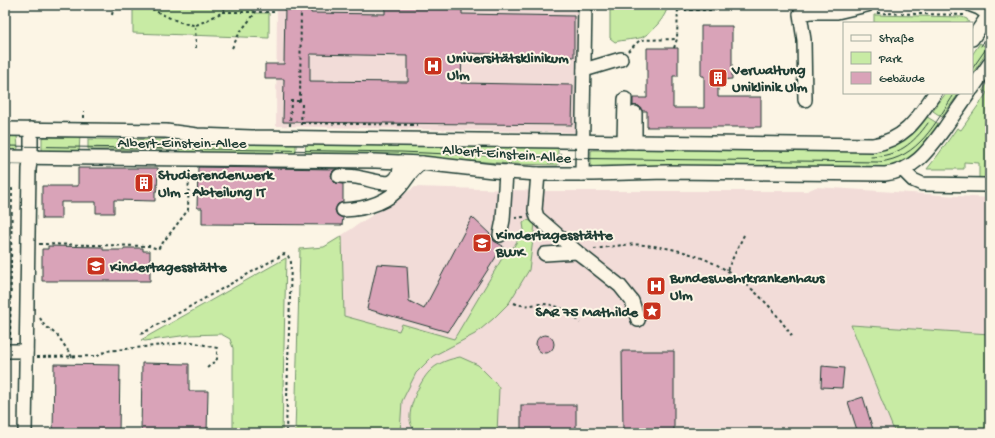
<svg xmlns="http://www.w3.org/2000/svg" width="995" height="438" viewBox="0 0 995 438" font-family="'Gochi Hand',sans-serif">
  <style>
    .built { fill: #f2dcd8 }
    .green { fill: #c8eba4; stroke: #74946c }
    .building { fill: #d9a3b8; stroke: #1f3d34; fill-rule: evenodd }
    .lines { fill: none; stroke-linecap: round; stroke-linejoin: round }
    .minor-casing { stroke: #1f3d34; stroke-width: 16 }
    .path { stroke: #1f3d34; stroke-width: 2; stroke-dasharray: 3 3; stroke-linecap: butt }
    .minor { stroke: #fcf5e5; stroke-width: 13 }
    .tram { stroke: #1f3d34; stroke-width: 1 }
    .labels { text-anchor: middle; stroke-width: 4; stroke-linejoin: round; paint-order: stroke }
    .poi-label { font-size: 15px; font-weight: bold; fill: #1f3d34; stroke: #fcf5e5; text-anchor: start }
    .street-label { font-size: 15px; fill: #1f3d34; stroke: #fcf5e5 }
  </style>
  <rect width="100%" height="100%" fill="#fcf5e5"/>
  <filter id="ink" filterUnits="userSpaceOnUse"><feTurbulence type="fractalNoise" baseFrequency=".025" numOctaves="2"/><feDisplacementMap in="SourceGraphic" scale="8" xChannelSelector="R" yChannelSelector="G"/><feConvolveMatrix kernelMatrix="1 2 1 2 8 2 1 2 1" color-interpolation-filters="sRGB"/></filter>
  <g filter="url(#ink)">
    <g class="built">
      <polygon points="277,5 590,5 590,133 276,126"/>
      <polygon points="415,187 545,191 807,191 816,187 990,198 990,334 851,325 895,433 318,433 324,247"/>
    </g>
    <g class="green">
      <polygon points="128,5 253,5 253,13 269,13 269,38 133,33 133,9"/>
      <path d="M610 5H668C666 17 654 30 643 37 639 39 621 40 615 42L610 38Z"/>
      <polygon points="874,15 962,17 967,19 969,23 874,23"/>
      <polygon points="980,43 989,49 972,74 972,55"/>
      <polygon points="990,80 990,198 986,198 986,181 979,181 979,163 964,162 964,169 927,169 938,155 957,128 961,130 987,93 983,90"/>
      <polygon points="946,93 959,93 942,117 933,111"/>
      <polygon points="924,115 942,126 922,152 893,170 595,167 591,166 591,151 593,150 625,150 635,146 862,149"/>
      <polygon points="80,134 79,154 46,152 42,150 42,138 44,137 68,137"/>
      <polygon points="5,135 17,136 18,148 17,150 5,151"/>
      <polygon points="179,135 296,140 296,156 179,156"/>
      <polygon points="88,139 172,140 172,150 88,149"/>
      <polygon points="306,141 558,144 558,165 512,164 473,161 305,156"/>
      <polygon points="527,220 531,221 535,224 529,270 509,303 493,319 475,334 433,356 416,373 402,401 400,433 295,433 300,249 324,247 342,236 344,316 399,331 402,324 454,339 507,250 511,251 524,230 523,223"/>
      <polygon points="286,258 282,433 233,433 233,348 230,339 221,334 188,335 145,341 141,340"/>
      <polygon points="851,325 990,334 990,433 895,433"/>
      <path d="M460 357 478 365 495 382 499 388 497 433H416C413 429 410 424 410 419 409 405 421 378 432 369 440 362 450 359 460 357Z"/>
    </g>
    <g class="building">
      <path d="M285 5H311V13L385 14V5H462V14L574 16V57L462 53 461 83 573 85 572 125 283 122 284 79H265V64H284ZM310 54 408 56V82L310 81Z"/>
      <polygon points="701,26 732,26 732,79 718,80 718,97 761,97 761,127 647,127 647,111 642,111 639,106 633,106 633,98 647,98 647,48 678,48 678,76 673,76 673,108 704,108 704,76 701,76"/>
      <polygon points="198,167 337,169 332,172 331,176 335,183 343,184 343,202 338,204 335,210 337,215 343,218 342,225 202,224 202,208 197,208"/>
      <polygon points="78,168 158,168 157,191 155,191 155,201 114,200 114,213 96,213 96,202 61,202 61,219 42,219 42,186 78,186"/>
      <polygon points="472,217 492,236 494,241 503,246 448,332 367,309 377,264 407,266 409,301 424,309"/>
      <polygon points="48,246 103,247 103,250 124,250 124,248 143,248 143,251 150,251 150,281 42,281 42,249 48,249"/>
      <circle cx="545" cy="344" r="9"/>
      <polygon points="622,351 674,351 674,433 632,433 632,431 623,431"/>
      <polygon points="142,363 189,364 189,391 208,391 207,433 141,433"/>
      <polygon points="54,364 120,365 119,433 53,433"/>
      <polygon points="822,366 844,368 842,388 821,387"/>
      <polygon points="863,397 874,433 858,433 848,402"/>
      <rect x="521" y="405" width="55" height="28"/>
    </g>
    <g class="lines">
      <defs>
        <g id="minor">
          <polyline points="971,5 979,8 989,15"/>
          <polyline points="972,39 990,13"/>
          <polyline points="584,70 621,59"/>
          <polyline points="972,89 990,63"/>
          <polyline points="805,100 804,40 800,14 811,12 837,12 867,5"/>
          <path d="M5 129 166 131 197 135 252 137 873 145C906 139 917 119 935 93"/>
          <polyline points="624,142 625,99"/>
          <polyline points="635,142 635,113"/>
          <path d="M5 157 376 161 422 163 493 171 538 174H593L666 172 885 174C914 171 928 151 944 129 952 117 961 105 969 93"/>
          <polyline points="903,170 913,180 922,184 984,185"/>
          <polyline points="538,174 535,210 537,217 577,252 620,286 632,301 638,320"/>
          <polyline points="582,174 585,5"/>
          <path d="M339 176C347 176 354 176 361 178 381 182 399 192 401 162"/>
          <path d="M343 210C364 209 387 204 401 186 408 178 412 168 422 163"/>
          <polyline points="500,235 503,220 506,172"/>
          <polyline points="545,254 577,252"/>
          <polyline points="5,351 26,351"/>
          <polyline points="25,433 29,169 31,157 31,129"/>
        </g>
      </defs>
      <use href="#minor" class="minor-casing"/>
      <g class="path">
        <path d="M147 5C157 13 183 25 195 25"/>
        <polyline points="678,10 716,10 717,5"/>
        <polyline points="223,12 277,12"/>
        <polyline points="877,13 964,15"/>
        <polyline points="112,15 114,5"/>
        <polyline points="984,41 990,45"/>
        <polyline points="196,48 195,25 199,24 223,12 228,5"/>
        <polyline points="232,48 240,32 256,12"/>
        <polyline points="674,48 677,39 678,5"/>
        <polyline points="628,51 640,40 677,39"/>
        <polyline points="84,118 84,111"/>
        <polyline points="302,123 417,125"/>
        <polyline points="301,125 302,104 300,101 301,5"/>
        <polyline points="290,126 291,101 300,101"/>
        <polyline points="561,163 561,154"/>
        <polyline points="5,189 12,189 10,339"/>
        <polyline points="515,218 524,217"/>
        <polyline points="39,244 149,246 158,249 188,210 189,170"/>
        <path d="M594 249C610 247 628 243 645 245 694 250 732 266 766 303 776 313 784 325 792 336"/>
        <polyline points="727,270 744,235"/>
        <path d="M514 303C523 307 529 305 539 304 555 303 570 311 580 323"/>
        <polyline points="40,318 44,325 58,336 73,358"/>
        <polyline points="141,334 284,254 288,256 291,262 286,433"/>
        <polyline points="37,357 98,356 106,351 192,342 217,348 217,359 205,370"/>
        <polyline points="652,433 653,431"/>
      </g>
      <use href="#minor" class="minor"/>
      <g class="tram">
        <polyline points="981,46 990,33"/>
        <polyline points="972,69 990,43"/>
        <path d="M5 146 401 152 544 158 879 162C919 158 935 123 955 93"/>
        <path d="M871 157C898 156 913 144 928 123"/>
      </g>
    </g>
  </g>
  <defs>
    <symbol id="hospital-square" viewBox="-11 -11 22 22"><rect x="-9" y="-9" width="18" height="18" rx="4" fill="#c8321e" stroke="#fcf5e5"/><path d="M-5-5h3v3.5h4V-5h3V5h-3V1.5h-4V5h-3Z" fill="#fff"/></symbol>
    <symbol id="building-square" viewBox="-11 -11 22 22"><rect x="-9" y="-9" width="18" height="18" rx="4" fill="#c8321e" stroke="#fcf5e5"/><path d="M-4-6H4V6H1V3H-1V6H-4ZM-2.5-4.3h1.7v1.8h-1.7ZM.8-4.3h1.7v1.8H.8ZM-2.5-1h1.7V.8h-1.7ZM.8-1h1.7V.8H.8Z" fill="#fff"/></symbol>
    <symbol id="school-square" viewBox="-11 -11 22 22"><rect x="-9" y="-9" width="18" height="18" rx="4" fill="#c8321e" stroke="#fcf5e5"/><path d="M0-5L7-2L0 1L-7-2ZM-4 1L0 2.5L4 1V4Q0 6-4 4Z" fill="#fff"/></symbol>
    <symbol id="sight-square" viewBox="-11 -11 22 22"><rect x="-9" y="-9" width="18" height="18" rx="4" fill="#c8321e" stroke="#fcf5e5"/><path d="M0-6L1.8-2.2L6-1.7L2.9 1.2L3.7 5.4L0 3.3L-3.7 5.4L-2.9 1.2L-6-1.7L-1.8-2.2Z" fill="#fff"/></symbol>
  </defs>
  <g fill-rule="evenodd">
    <use href="#hospital-square" x="422" y="55" width="22" height="22"/>
    <use href="#building-square" x="707" y="67" width="22" height="22"/>
    <use href="#building-square" x="133" y="172" width="22" height="22"/>
    <use href="#school-square" x="471" y="232" width="22" height="22"/>
    <use href="#school-square" x="85" y="255" width="22" height="22"/>
    <use href="#hospital-square" x="645" y="275" width="22" height="22"/>
    <use href="#sight-square" x="641" y="300" width="22" height="22"/>
  </g>
  <g class="labels">
    <g class="poi-label">
      <text x="447" y="62">Universitätsklinikum<tspan x="447" dy="17">Ulm</tspan></text>
      <text x="732" y="74">Verwaltung<tspan x="732" dy="17">Uniklinik Ulm</tspan></text>
      <text x="158" y="179">Studierendenwerk<tspan x="158" dy="17">Ulm - Abteilung IT</tspan></text>
      <text x="496" y="239">Kindertagesstätte<tspan x="496" dy="17">BWK</tspan></text>
      <text x="110" y="271">Kindertagesstätte</text>
      <text x="670" y="282">Bundeswehrkrankenhaus<tspan x="670" dy="17">Ulm</tspan></text>
      <text x="638" y="316" text-anchor="end">SAR 75 Mathilde</text>
    </g>
    <g class="street-label">
      <text x="182" y="147">Albert-Einstein-Allee</text>
      <text transform="translate(507 153) rotate(4)" y="5">Albert-Einstein-Allee</text>
    </g>
  </g>
  <rect width="995" height="438" fill="none" stroke="#fcf5e5" stroke-width="20"/>
  <rect x="10" y="10" width="975" height="418" fill="none" stroke="#1f3d34" stroke-width="1.5" filter="url(#ink)"/>
  <rect x="843" y="22" width="130" height="72" fill="#fcf5e5" stroke="#a4ab9e"/>
  <rect x="851" y="35" width="20" height="6" fill="#fcf5e5" stroke="#a4ab9e"/>
  <text x="879" y="42" font-size="12" fill="#1f3d34">Straße</text>
  <rect x="851" y="52" width="20" height="12" fill="#c8eba4" stroke="#a4ab9e"/>
  <text x="879" y="62" font-size="12" fill="#1f3d34">Park</text>
  <rect x="851" y="72" width="20" height="12" fill="#d9a3b8" stroke="#a4ab9e"/>
  <text x="879" y="82" font-size="12" fill="#1f3d34">Gebäude</text>
</svg>
